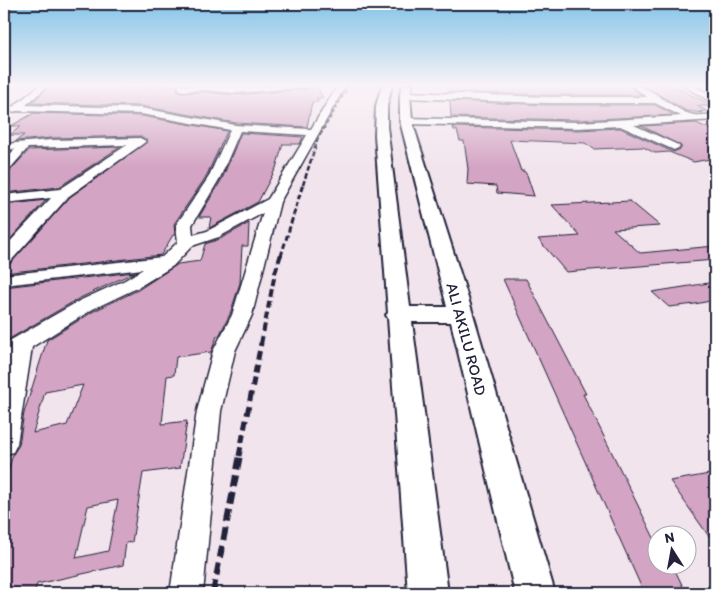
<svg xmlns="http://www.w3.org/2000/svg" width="719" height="597" viewBox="0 0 719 597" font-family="Itim,sans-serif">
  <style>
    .building { fill: #d3a4c3; stroke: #22223b; fill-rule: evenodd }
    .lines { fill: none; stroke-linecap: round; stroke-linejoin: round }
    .minor-casing { stroke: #22223b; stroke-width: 3 }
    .major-casing { stroke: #22223b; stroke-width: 4 }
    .minor { fill: #fff; fill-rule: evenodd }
    .major { fill: #fff; fill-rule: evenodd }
    .rail-far5 { stroke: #22223b; stroke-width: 2; stroke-dasharray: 4 2; stroke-linecap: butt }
    .rail-far4 { stroke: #22223b; stroke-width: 2.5; stroke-dasharray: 5 2.5; stroke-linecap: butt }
    .rail-far3 { stroke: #22223b; stroke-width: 3; stroke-dasharray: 5.5 3; stroke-linecap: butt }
    .rail-far2 { stroke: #22223b; stroke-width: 4; stroke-dasharray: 8 4; stroke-linecap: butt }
    .rail-far1 { stroke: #22223b; stroke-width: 5; stroke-dasharray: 9 5; stroke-linecap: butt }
    .rail { stroke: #22223b; stroke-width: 6; stroke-dasharray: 12 6; stroke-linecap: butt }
    .labels { text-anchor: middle; stroke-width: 4; stroke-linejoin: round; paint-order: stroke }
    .street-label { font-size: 16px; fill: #22223b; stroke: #fff }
  </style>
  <rect width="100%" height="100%" fill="#f2e4ed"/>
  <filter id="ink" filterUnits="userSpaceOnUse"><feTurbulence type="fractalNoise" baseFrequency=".02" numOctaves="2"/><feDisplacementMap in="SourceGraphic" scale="10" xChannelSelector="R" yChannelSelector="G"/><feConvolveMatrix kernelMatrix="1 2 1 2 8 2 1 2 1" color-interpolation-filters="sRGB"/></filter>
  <g filter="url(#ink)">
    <g class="building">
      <polygon points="51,85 125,85 121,89 176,85 178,91 182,93 204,92 236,95 309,89 316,85 323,98 317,98 318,102 312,102 307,127 236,123 141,106 31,103"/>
      <polygon points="449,85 629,85 641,95 548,95 449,92"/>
      <polygon points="641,85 671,85 714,106 697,106 707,111 699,112 703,113 687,111"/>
      <polygon points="450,101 548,105 655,105 674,115 578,120 451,117"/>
      <polygon points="34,113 141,116 227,131 206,177 174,224 175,235 173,235 161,255 4,273 4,265 11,263 70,197 148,141 140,136 50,138 16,141 24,135 10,135 21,126 11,126"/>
      <polygon points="696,123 715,131 715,158 694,162 669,152 655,153 643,147 594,149 585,143 510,140 521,171 524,171 527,175 534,196 497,193 496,186 467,184 468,169 464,141 460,141 457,130 454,130 453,127 578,130 620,128 673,152 681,149 681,146 642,126"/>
      <polygon points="241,133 303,137 300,144 283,144 276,168 258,202 209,228 211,217 199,217 222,179"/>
      <polygon points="120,147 59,187 4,193 4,174 9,172 29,150"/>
      <polygon points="46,200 4,246 4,205"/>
      <polygon points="630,201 660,226 613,229 640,253 715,246 715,260 566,272 538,239 580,236 552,205"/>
      <path d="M249 223 248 246H242L240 283 230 314 219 336H217L211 352 176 357 174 375 167 376 162 424 187 421 180 468 143 473 132 542 126 543 123 565 37 584 34 593H4V473L8 472 13 454 19 445 24 413 47 340 94 311 138 290 178 264 200 261 205 244 220 239ZM83 385 67 425 33 433 45 392ZM118 500 108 551 76 558 88 506Z"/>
      <polygon points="135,272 78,299 4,342 4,287"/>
      <polygon points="503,279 526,279 586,394 583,394 656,542 656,564 672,564 686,593 644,593"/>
      <polygon points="715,282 715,300 695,304 669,307 652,292"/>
      <polygon points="715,473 715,545 670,481"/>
    </g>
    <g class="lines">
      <defs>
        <g id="minor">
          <path d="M40 85H49L26 105 141 108 236 125 311 129 338 85H346L280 202 252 315 235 351 221 411 203 593H170L197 411 213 351 232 315 263 213 219 237 192 246 173 266 137 288 93 309 32 347 17 444 13 452 4 455V382L8 360 4 361V344L79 301 125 280 143 269 4 285V275L162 257 178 242 176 225 208 178 230 130 141 114 17 111 4 114V108L14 106ZM240 131 307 135 268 199 207 231 193 235 192 225 220 178Z"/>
          <polygon points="178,85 236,87 313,85 309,87 236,93 204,90 183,91 180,90"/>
          <path d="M631 85C652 84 673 112 695 115 701 116 709 114 715 114V120L634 125 678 145 680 147 674 150 620 126 578 128 406 124 401 121 406 118 578 122 681 116 655 103H548L405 98 401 95 405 92 548 97H647Z"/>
          <polygon points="682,85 692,85 715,97 715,104"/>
          <polygon points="140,138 146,141 144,143 69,196 10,262 4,263 4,248 51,198 4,203 4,195 60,189 127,145 28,148 8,171 4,172 4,161 15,149 4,150 4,144 50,140"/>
        </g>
        <polygon id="major" points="382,85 392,85 387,106 387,127 410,307 447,307 400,121 400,95 402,85 412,85 410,95 412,121 473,314 555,593 515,593 451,322 412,322 448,593 408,593 388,318 386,315 388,313 375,135 376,106"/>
      </defs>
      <use href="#minor" class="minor-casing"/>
      <use href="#major" class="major-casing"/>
      <use href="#minor" class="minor"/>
      <use href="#major" class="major"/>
      <polyline class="rail-far5" points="323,130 349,85"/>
      <polyline class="rail-far4" points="303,185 318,138 324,128"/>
      <polyline class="rail-far3" points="281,256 303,184"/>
      <polyline class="rail-far2" points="261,344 275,273 281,254"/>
      <polyline class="rail-far1" points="239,456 261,343"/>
      <polyline class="rail" points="213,593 240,455"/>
    </g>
  </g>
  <linearGradient id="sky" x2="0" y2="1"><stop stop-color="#83c4e8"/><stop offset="0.51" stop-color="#f9f3f7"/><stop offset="1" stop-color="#f9f3f7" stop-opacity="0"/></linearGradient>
  <rect width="719" height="168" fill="url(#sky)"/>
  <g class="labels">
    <g class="street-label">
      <text transform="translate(467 339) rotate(75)" y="6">ALI AKILU ROAD</text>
    </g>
  </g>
  <rect width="719" height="597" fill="none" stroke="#fff" stroke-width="20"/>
  <rect x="10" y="10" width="699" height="577" fill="none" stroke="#22223b" stroke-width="2" filter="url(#ink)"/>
  <g transform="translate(672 550) rotate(349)"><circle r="24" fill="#ffffff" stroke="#a7a7b1"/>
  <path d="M0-4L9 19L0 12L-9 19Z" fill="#22223b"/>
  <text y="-8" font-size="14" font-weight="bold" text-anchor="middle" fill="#22223b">N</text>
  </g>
</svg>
